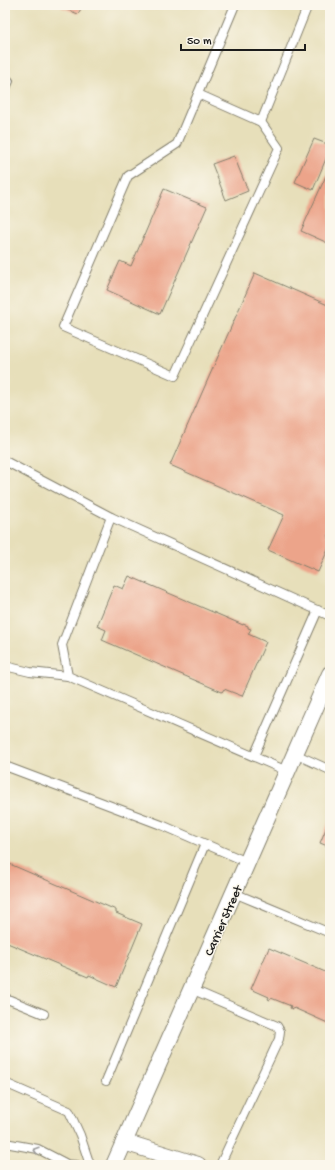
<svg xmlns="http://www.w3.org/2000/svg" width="335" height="1170" viewBox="0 0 335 1170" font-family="'Gochi Hand',sans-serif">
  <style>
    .building { fill: #eca48a }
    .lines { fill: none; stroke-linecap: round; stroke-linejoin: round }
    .service-casing { stroke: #827e6b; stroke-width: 10 }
    .minor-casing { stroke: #827e6b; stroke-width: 18 }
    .service { stroke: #fff; stroke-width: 8 }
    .minor { stroke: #fff; stroke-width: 16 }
    .oneway { stroke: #999 }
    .labels { text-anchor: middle; stroke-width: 3; stroke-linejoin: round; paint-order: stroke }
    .street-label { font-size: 13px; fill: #1c1c1c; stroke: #fbf7ec }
  </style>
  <rect width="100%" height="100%" fill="#fbf7ec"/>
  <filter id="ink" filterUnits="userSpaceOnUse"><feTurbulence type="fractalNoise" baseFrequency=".025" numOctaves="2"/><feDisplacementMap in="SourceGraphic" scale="8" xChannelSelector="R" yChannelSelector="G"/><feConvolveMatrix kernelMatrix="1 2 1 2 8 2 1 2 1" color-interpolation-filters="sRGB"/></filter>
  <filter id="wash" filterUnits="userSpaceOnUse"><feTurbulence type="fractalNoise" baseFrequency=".012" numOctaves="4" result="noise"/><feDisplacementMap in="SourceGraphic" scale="16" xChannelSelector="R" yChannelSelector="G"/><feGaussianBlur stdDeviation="0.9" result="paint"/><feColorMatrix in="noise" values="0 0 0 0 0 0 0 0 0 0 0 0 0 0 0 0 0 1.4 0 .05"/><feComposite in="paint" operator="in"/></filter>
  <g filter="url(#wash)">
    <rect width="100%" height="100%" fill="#e7dfba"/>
    <g id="blocks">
      <g class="building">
        <polygon points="61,5 83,5 78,14 61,7"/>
        <polygon points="314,139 330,145 330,149 313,190 295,182"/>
        <polygon points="234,156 248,191 226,200 212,164"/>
        <polygon points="330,167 330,244 301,231"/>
        <polygon points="164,189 207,207 160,314 107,290 120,261 131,266"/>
        <polygon points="255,273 330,306 330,531 327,536 330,538 330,545 318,572 268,550 284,515 170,465"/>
        <polygon points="129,576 243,625 243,624 248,626 248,628 251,629 248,634 266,642 242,696 224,689 222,692 102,640 106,630 97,626 114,585 123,589"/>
        <polygon points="330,819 330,847 320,843"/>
        <polygon points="5,862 116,910 116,913 142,924 116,987 89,975 88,977 5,942"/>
        <polygon points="269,948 330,974 330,1024 294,1008 293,1009 290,1008 291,1006 271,998 270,1000 268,999 269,997 251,989"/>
      </g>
    </g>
  </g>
  <g filter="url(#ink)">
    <use href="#blocks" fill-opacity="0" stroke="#827e6b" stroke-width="1"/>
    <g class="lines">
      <defs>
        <g id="service">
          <polyline points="235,5 177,144 128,176 63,327 175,376 279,148 261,122"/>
          <polyline points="5,77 9,81 5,90"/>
          <polyline points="198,94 261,122 308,5"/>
          <polyline points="5,461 111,517"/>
          <polyline points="5,666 30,672 68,676"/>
          <polyline points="295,754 330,770"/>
          <polyline points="254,756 318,610"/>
          <polyline points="5,766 164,826 247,862"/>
          <polyline points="287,771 68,676 62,645 111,517 330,616"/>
          <polyline points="234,893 330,933"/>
          <polyline points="191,989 277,1026 280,1031 279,1039 220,1165"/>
          <polyline points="5,998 44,1014"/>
          <polyline points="106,1081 205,844"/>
          <polyline points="5,1083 69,1111 80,1135 90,1165"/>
          <polyline points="5,1143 38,1149 65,1163"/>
          <polyline points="5,1164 11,1165"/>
          <polyline points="62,1164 77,1165"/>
        </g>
        <g id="minor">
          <polyline points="124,1142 198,1165"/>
          <polyline points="114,1165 330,674"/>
        </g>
      </defs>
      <use href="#service" class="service-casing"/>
      <use href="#minor" class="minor-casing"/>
      <use href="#service" class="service"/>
      <use href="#minor" class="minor"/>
    </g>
    <defs><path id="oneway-chevron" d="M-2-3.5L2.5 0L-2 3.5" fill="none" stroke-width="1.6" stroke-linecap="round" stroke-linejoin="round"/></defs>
    <use class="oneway" href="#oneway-chevron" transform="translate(36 1150) rotate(-163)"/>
  </g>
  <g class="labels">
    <g class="street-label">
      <text transform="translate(222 920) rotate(-66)" y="5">Carrier Street</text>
    </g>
  </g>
  <rect width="335" height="1170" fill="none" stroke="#fbf7ec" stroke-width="20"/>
  <path d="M181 44v6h124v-6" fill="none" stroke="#1c1c1c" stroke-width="2"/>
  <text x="187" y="44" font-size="12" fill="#1c1c1c" stroke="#fbf7ec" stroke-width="3" paint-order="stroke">50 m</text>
</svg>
